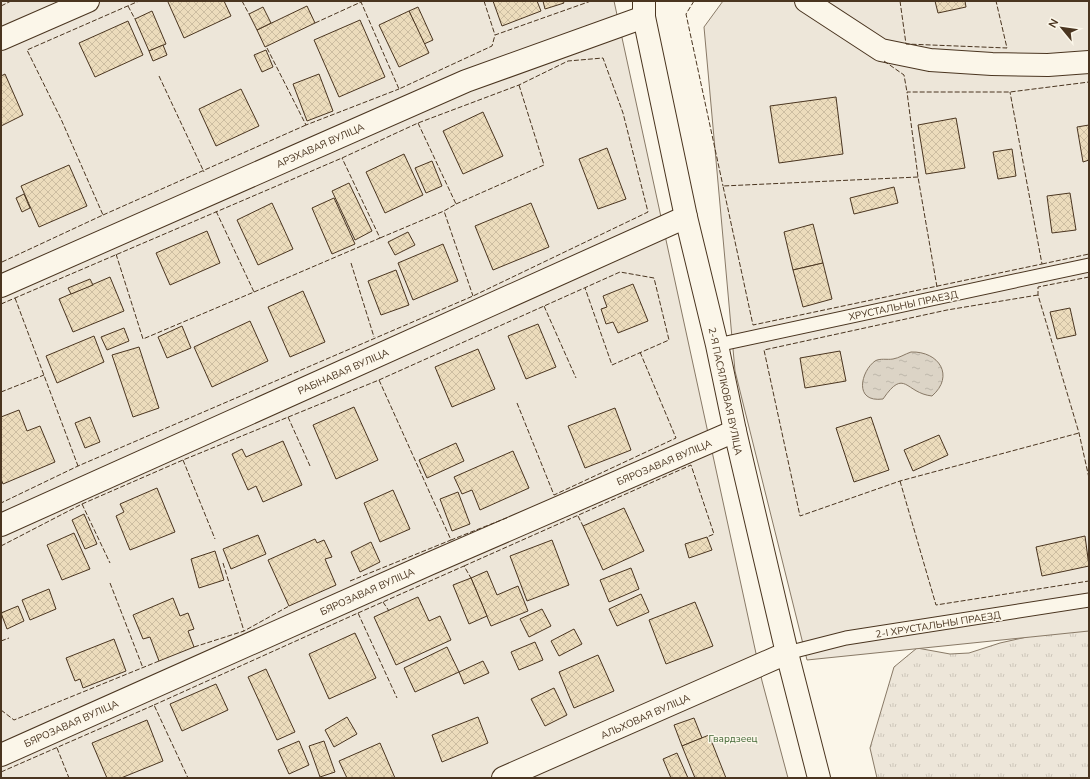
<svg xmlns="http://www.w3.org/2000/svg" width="1090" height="779" viewBox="0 0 1090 779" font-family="'Nunito Sans',sans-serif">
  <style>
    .grass { fill: url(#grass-tufts); stroke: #887966 }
    .garden { fill: #ede6d9; stroke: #887966 }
    .water { fill: url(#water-ripples); stroke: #887966 }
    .building { fill: url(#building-cross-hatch); stroke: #4a3520 }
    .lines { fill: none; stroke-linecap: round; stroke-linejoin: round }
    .service-casing { stroke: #4a3520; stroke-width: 15 }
    .minor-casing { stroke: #4a3520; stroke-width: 24 }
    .service { stroke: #fbf6e9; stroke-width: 13 }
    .minor { stroke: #fbf6e9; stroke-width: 22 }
    .fence { stroke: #4a3520; stroke-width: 1; stroke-dasharray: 5 2; stroke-linecap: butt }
    .labels { text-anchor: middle; stroke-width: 3; stroke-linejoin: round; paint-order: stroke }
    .street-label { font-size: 10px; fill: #4a3520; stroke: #fbf6e9 }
    .park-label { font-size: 10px; fill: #436837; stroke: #fbf6e9 }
  </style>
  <defs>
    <pattern id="grass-tufts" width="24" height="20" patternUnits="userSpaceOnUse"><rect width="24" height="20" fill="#ede6d9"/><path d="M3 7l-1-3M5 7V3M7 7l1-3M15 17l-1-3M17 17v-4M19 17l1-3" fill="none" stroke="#cdc6ba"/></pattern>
    <pattern id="water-ripples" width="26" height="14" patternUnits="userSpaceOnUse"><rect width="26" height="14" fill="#dcd4c6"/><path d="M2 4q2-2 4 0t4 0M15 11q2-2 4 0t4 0" fill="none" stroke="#beb7aa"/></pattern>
    <pattern id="building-cross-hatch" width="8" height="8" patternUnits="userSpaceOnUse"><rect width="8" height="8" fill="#ecdcbc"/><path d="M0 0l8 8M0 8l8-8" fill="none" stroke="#ccbda1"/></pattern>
  </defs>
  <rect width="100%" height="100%" fill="#fbf6e9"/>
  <polygon class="grass" points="1089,623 1089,778 877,778 870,748 894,667 917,648 950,654 969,653 1000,643"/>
  <g class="garden">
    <polygon points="1,1 614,1 762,681 788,778 1,778"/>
    <polygon points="723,1 1089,1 1089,631 807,660 735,371 704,27"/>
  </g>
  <path class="water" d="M911 352C939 351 955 376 932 396 905 393 905 367 883 399 853 403 861 371 875 361 880 358 887 360 893 359 899 358 905 354 911 352Z"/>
  <g class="building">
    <polygon points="169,1 224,1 231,16 184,38 168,2"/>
    <polygon points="493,1 537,1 541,11 502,26"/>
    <polygon points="543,1 563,1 564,3 545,9"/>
    <polygon points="935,1 965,1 966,7 938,13"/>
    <polygon points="307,6 315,23 265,47 257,30"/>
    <polygon points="263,7 271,23 257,30 249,14"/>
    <polygon points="418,7 433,40 424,44 409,11"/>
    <polygon points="152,11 166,44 149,51 135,19"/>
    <polygon points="409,11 429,53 399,67 379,25"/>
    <polygon points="360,20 385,77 339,97 314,40"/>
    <polygon points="128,21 143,55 95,77 79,43"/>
    <polygon points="163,45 167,55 153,61 149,51"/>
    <polygon points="266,50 273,67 262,72 254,55"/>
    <polygon points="5,74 23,115 1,126 1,76"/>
    <polygon points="319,74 333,111 307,121 293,84"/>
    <polygon points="241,89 259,126 216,146 199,109"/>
    <polygon points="836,97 843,154 779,163 770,106"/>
    <polygon points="483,112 503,156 463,174 443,131"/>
    <polygon points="956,118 965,168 926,174 918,125"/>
    <polygon points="1089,125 1089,160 1083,162 1077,127"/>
    <polygon points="607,148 626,199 598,209 579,159"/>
    <polygon points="1012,149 1016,176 998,179 993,152"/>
    <polygon points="404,154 423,195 385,213 366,172"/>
    <polygon points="432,161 442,186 426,193 415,168"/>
    <polygon points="69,165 87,206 39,227 21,186"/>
    <polygon points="349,183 372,231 355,240 332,191"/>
    <polygon points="894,187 898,203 854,214 850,198"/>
    <polygon points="1070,193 1076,230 1052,233 1047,196"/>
    <polygon points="24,194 30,208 22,212 16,198"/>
    <polygon points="334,198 355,244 332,254 312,208"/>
    <polygon points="272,203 293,249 258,265 237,220"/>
    <polygon points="531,203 549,247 493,270 475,226"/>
    <polygon points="813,224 823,263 793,270 784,232"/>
    <polygon points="207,231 220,263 170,285 156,253"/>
    <polygon points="408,232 415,245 395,255 388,242"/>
    <polygon points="443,244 458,281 413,300 398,263"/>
    <polygon points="823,263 832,299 803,307 793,270"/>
    <polygon points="396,270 409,305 381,315 368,281"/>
    <polygon points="110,277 124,311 73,332 59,299"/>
    <polygon points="90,279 93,285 71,294 68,288"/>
    <polygon points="633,284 648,321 618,333 613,322 606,324 601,309 607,307 603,296"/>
    <polygon points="303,291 325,342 290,357 268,307"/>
    <polygon points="1070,308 1076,335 1057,339 1050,312"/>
    <polygon points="250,321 268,361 212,387 194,347"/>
    <polygon points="538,324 556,367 526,379 508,336"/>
    <polygon points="182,326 191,348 167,358 158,337"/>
    <polygon points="124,328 129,341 107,350 101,337"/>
    <polygon points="94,336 104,362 57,383 46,356"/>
    <polygon points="139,347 159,408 133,417 112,355"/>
    <polygon points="478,349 495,389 452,407 435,367"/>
    <polygon points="840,351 846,381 805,388 800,358"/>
    <polygon points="354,407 378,460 336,479 313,425"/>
    <polygon points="615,408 631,450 585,468 568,426"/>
    <polygon points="19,410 27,431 40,426 55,462 3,484 1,479 1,417"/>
    <polygon points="90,417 100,442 85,448 75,423"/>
    <polygon points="871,417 889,470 854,482 836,428"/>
    <polygon points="939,435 948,455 913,471 904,450"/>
    <polygon points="283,441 302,485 263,502 256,486 248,490 232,454 242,449 246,457"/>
    <polygon points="456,443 464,461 427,478 419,460"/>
    <polygon points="513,451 529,488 480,510 472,490 462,494 454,477"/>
    <polygon points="157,488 175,532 130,550 116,516 124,512 120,504"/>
    <polygon points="393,490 410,529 380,542 364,503"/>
    <polygon points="458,492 470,524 452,531 440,499"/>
    <polygon points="624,508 644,551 603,570 583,526"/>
    <polygon points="84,514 97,544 85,549 72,520"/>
    <polygon points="74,533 90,569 62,580 47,545"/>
    <polygon points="258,535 266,554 231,569 223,549"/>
    <polygon points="1085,536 1089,566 1042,576 1036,547"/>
    <polygon points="707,537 712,550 689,558 685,544"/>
    <polygon points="315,539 317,543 324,540 332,557 325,559 336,585 289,606 268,560"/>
    <polygon points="552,540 569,585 527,601 510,556"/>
    <polygon points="371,542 380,562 360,572 351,552"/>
    <polygon points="215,551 224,580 199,588 191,559"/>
    <polygon points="631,568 639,589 609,602 600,580"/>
    <polygon points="487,571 497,595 518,586 528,611 491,626 471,578"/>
    <polygon points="471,578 487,616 469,624 453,585"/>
    <polygon points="49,589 56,609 30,620 22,600"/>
    <polygon points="641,594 649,612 617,626 609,609"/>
    <polygon points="418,597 429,621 440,616 451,640 396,665 374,617"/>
    <polygon points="173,598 180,616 188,613 194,629 188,631 194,647 159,661 150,637 143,639 133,615"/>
    <polygon points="695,602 713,646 666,664 649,620"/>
    <polygon points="18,606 24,621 7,629 1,613"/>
    <polygon points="542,609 551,626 529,637 520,619"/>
    <polygon points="574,629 582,644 559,656 551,641"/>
    <polygon points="355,633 376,678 329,699 309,654"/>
    <polygon points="114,639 126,671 83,688 80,679 75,681 66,658"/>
    <polygon points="535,642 543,660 519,670 511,652"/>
    <polygon points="447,647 459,672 415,692 404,668"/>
    <polygon points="598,655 614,691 574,708 559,672"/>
    <polygon points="483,661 489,673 464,684 459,672"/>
    <polygon points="266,669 295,732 277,740 248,677"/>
    <polygon points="216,684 228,710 182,731 170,704"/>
    <polygon points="554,688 567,715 545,726 531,699"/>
    <polygon points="347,717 357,734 334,747 325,730"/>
    <polygon points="478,717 488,743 442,762 432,735"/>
    <polygon points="694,718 702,738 682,746 674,725"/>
    <polygon points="147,720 163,761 121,778 107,778 92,743"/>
    <polygon points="709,735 726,778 695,778 682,746"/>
    <polygon points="299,741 309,765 289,774 278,750"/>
    <polygon points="324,741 335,772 320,777 309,746"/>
    <polygon points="380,743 395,778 347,778 339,761"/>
    <polygon points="677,753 688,778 671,778 663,759"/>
  </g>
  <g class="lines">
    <defs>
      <g id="service">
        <polyline points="717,345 1089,265"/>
        <polyline points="787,653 846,638 1089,600"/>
      </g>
      <g id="minor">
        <polyline points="644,1 644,17 686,217 717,345 735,431 787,653 819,778"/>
        <polyline points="806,1 881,50 930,60 992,64 1048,65 1089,62"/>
        <polyline points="1,39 88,1"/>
        <polyline points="1,286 466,81 644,17"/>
        <polyline points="1,525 686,217"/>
        <polyline points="1,755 429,564 735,431"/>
        <polyline points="503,778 787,653"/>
      </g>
    </defs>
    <use href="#service" class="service-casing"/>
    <use href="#minor" class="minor-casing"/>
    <use href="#service" class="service"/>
    <use href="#minor" class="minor"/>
    <g class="fence">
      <polyline points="242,1 249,14"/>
      <polyline points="484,1 495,35 591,1"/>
      <polyline points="694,1 686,14 723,186"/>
      <polyline points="900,1 906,44 1007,48 996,1"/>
      <polyline points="1,6 11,1"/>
      <polyline points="128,6 135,19"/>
      <polyline points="315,23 361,2 399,89 492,46 495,35"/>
      <polyline points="267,48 306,125 399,89"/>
      <polyline points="884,61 904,75 907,92"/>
      <polyline points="159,76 204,172"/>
      <polyline points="418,123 456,204 444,211 473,296"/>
      <polyline points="918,177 723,186 753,325 1042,264 1010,92"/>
      <polyline points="456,204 544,165 519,85"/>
      <polyline points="103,215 306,125"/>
      <polyline points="380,238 444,211"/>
      <polyline points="116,254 143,339 254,292 216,211"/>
      <polyline points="2,262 103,215 61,119 27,50 139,1"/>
      <polyline points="351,263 374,337"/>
      <polyline points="1042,264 1089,254"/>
      <polyline points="1089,277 1038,287 1038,295 1079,433 1089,478"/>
      <polyline points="937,287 918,177 907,92 1010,92 1089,82"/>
      <polyline points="254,292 380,238 342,158"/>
      <polyline points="1038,295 947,310 764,350 800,516 900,481 1079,433"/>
      <polyline points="15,298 78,466"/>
      <polyline points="1,304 342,158 418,123 519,85 568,61 603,58 623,113 648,212 473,296 78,466 1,503"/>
      <polyline points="544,306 576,378"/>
      <polyline points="379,380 451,540 509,517"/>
      <polyline points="1,392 44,375"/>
      <polyline points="517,403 554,495 676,438 640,352"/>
      <polyline points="288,417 310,466"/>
      <polyline points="183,460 215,539"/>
      <polyline points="900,481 936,605 1089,581"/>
      <polyline points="82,504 110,563"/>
      <polyline points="578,516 583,526"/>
      <polyline points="1,546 82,504 183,460 379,380 620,272 654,278 669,340 612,365 585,288"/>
      <polyline points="223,563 244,631"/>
      <polyline points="464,566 691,465 714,534 707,537"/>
      <polyline points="350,581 451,540"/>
      <polyline points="110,583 143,668"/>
      <polyline points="383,602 389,611"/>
      <polyline points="358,613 464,566 471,578"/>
      <polyline points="1,641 9,638"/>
      <polyline points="194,647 244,631 289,606"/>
      <polyline points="154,705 358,613 397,698"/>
      <polyline points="1,710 14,720 159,661"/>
      <polyline points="57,748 69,778"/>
      <polyline points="1,772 154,705 188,778"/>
    </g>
  </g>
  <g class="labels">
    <g class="street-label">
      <text transform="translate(320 145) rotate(-24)" y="4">АРЭХАВАЯ ВУЛІЦА</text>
      <text transform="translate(903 305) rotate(-12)" y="4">ХРУСТАЛЬНЫ ПРАЕЗД</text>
      <text transform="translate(343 371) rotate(-24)" y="4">РАБІНАВАЯ ВУЛІЦА</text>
      <text transform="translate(726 391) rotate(78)" y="4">2-Я ПАСЯЛКОВАЯ ВУЛІЦА</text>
      <text transform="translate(664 462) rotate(-23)" y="4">БЯРОЗАВАЯ ВУЛІЦА</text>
      <text transform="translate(367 591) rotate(-24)" y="4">БЯРОЗАВАЯ ВУЛІЦА</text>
      <text transform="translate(938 624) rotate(-9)" y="4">2-І ХРУСТАЛЬНЫ ПРАЕЗД</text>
      <text transform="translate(645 716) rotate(-24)" y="4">АЛЬХОВАЯ ВУЛІЦА</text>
      <text transform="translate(71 723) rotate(-24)" y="4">БЯРОЗАВАЯ ВУЛІЦА</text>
    </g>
    <g class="park-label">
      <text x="733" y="742">Гвардзеец</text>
    </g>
  </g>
  <rect width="1090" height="779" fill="none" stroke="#4a3520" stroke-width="4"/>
  <g transform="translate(1062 28) rotate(299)" stroke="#fbf6e9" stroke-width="3" paint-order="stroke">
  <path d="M0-3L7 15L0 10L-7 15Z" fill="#4a3520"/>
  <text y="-6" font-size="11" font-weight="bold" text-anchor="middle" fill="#4a3520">N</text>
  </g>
</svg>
